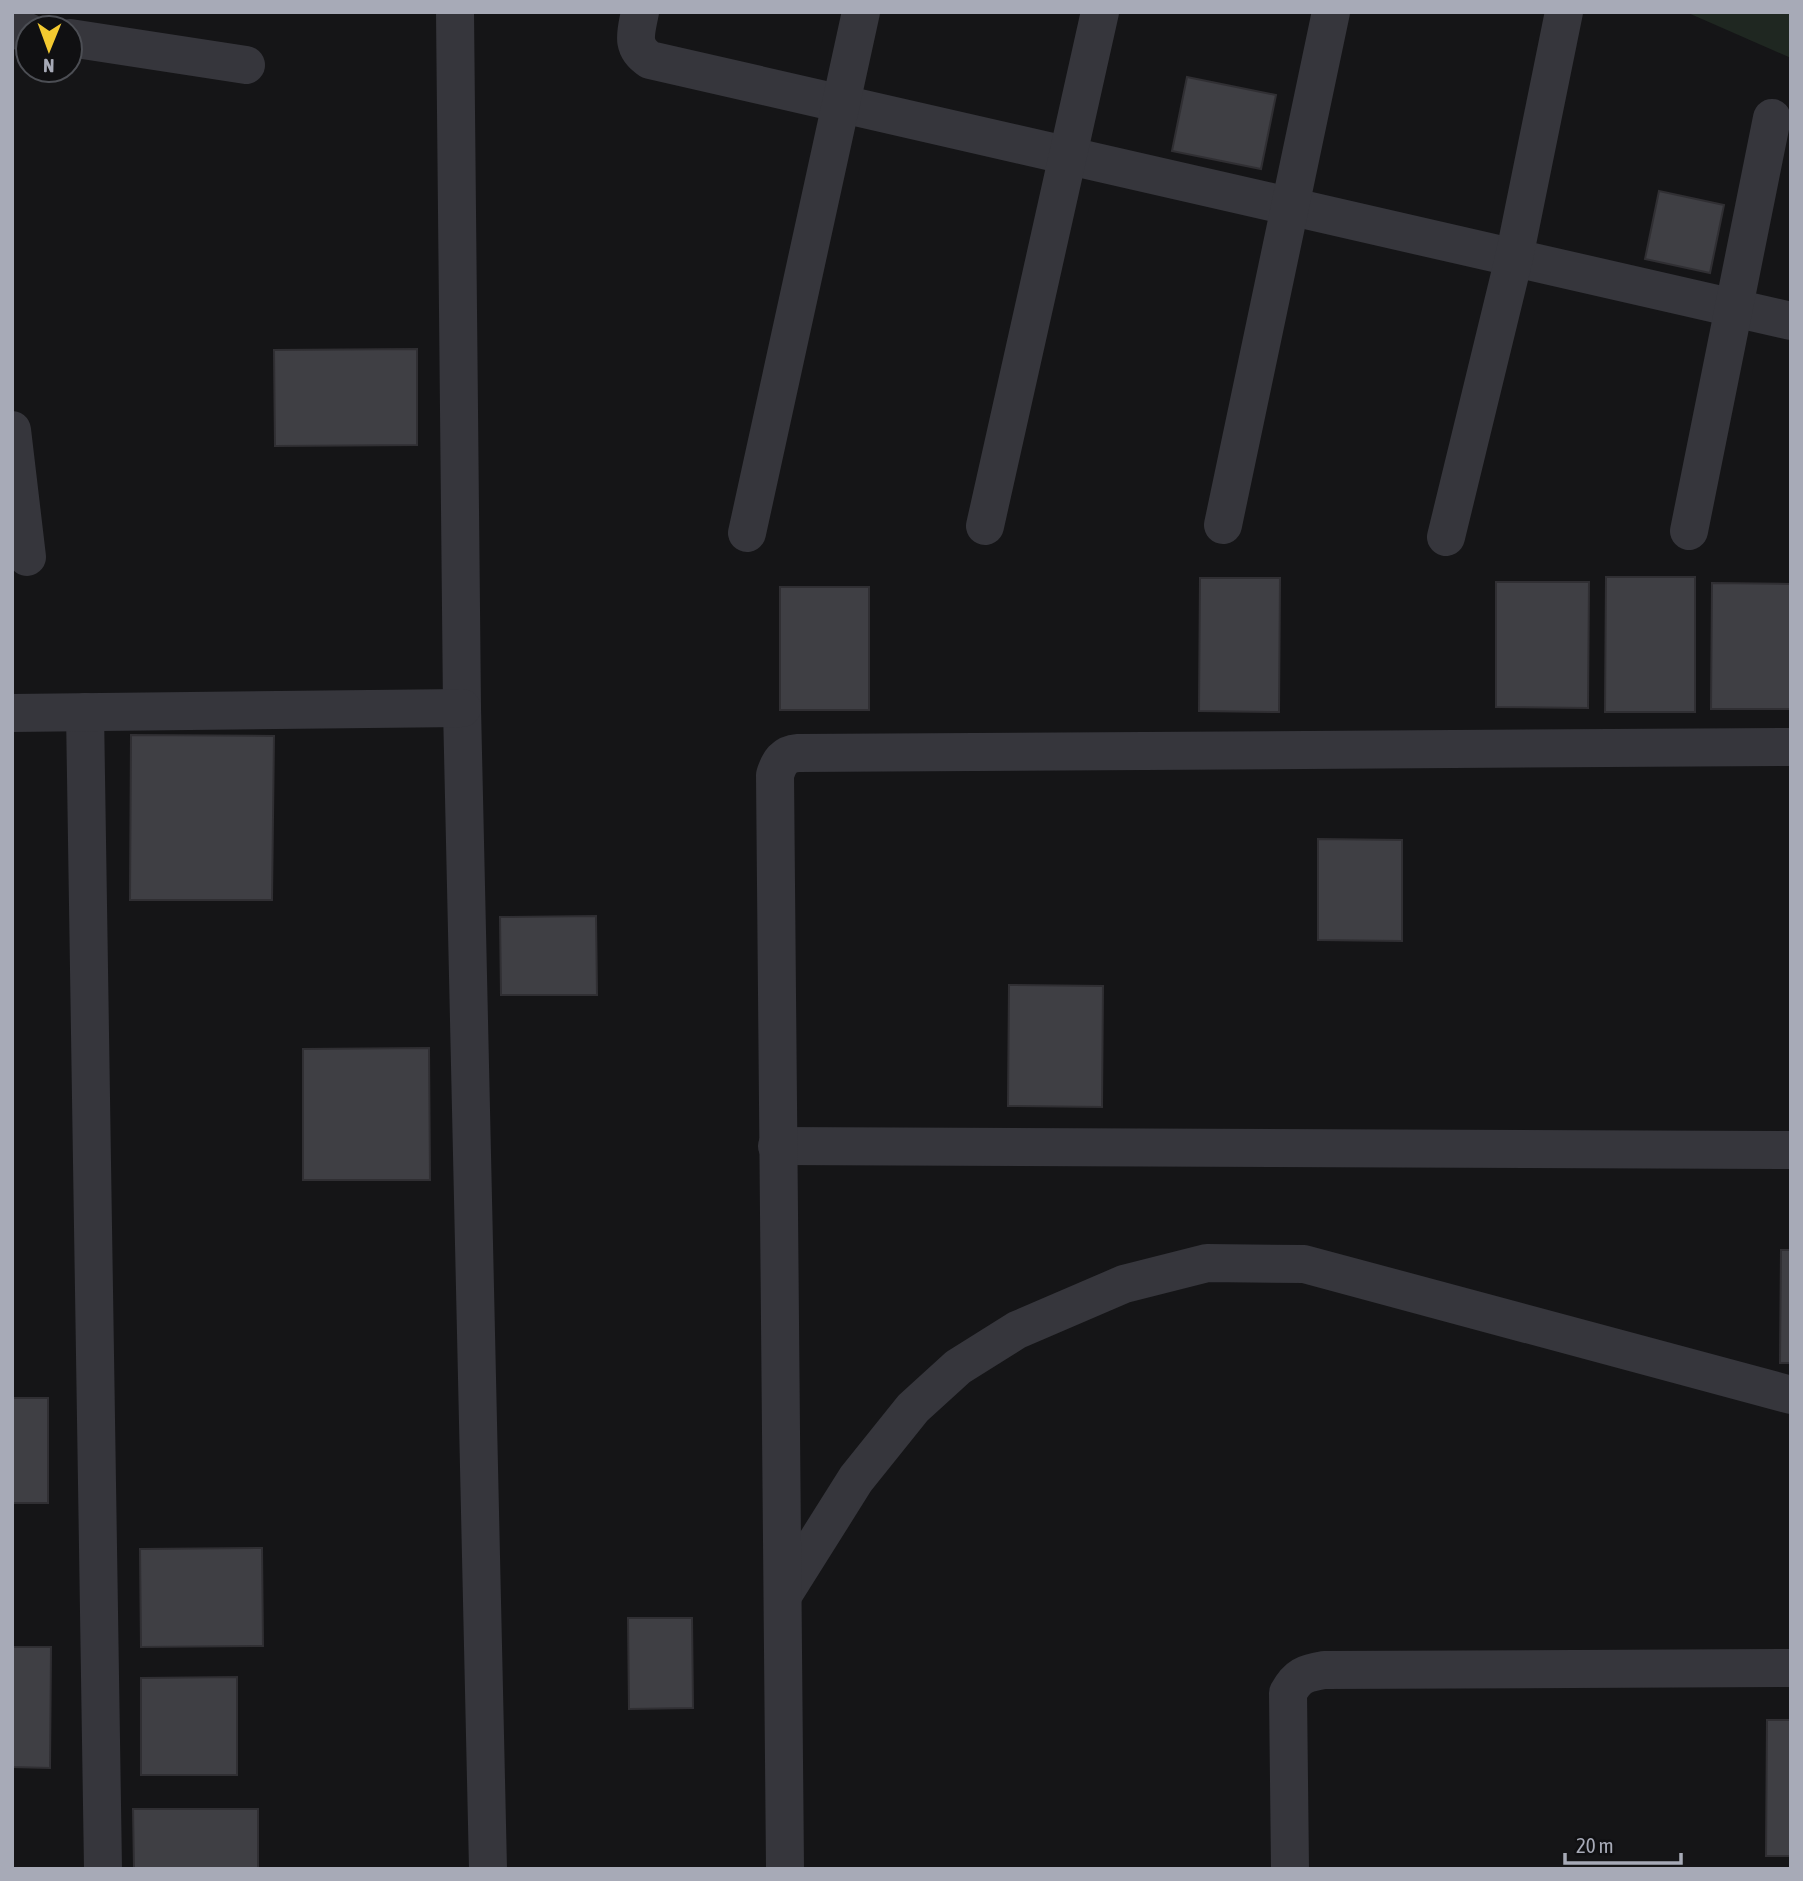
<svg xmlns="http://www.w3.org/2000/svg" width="1803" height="1881" viewBox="0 0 1803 1881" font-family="'Asap Condensed',sans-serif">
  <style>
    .green { fill: #1f2721 }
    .building { fill: #3f3f44; stroke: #302f33; stroke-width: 2 }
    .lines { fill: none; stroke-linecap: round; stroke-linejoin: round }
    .minor { stroke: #36363c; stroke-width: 38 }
  </style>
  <rect width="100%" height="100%" fill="#151517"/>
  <polygon class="green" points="1686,12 1791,12 1791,58"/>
  <g class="building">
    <polygon points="1187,77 1276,95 1261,169 1172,151"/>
    <polygon points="1659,191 1724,205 1710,273 1645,259"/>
    <polygon points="417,349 417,445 275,446 274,350"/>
    <polygon points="1606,577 1695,577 1695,712 1605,712"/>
    <polygon points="1200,578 1280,578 1279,712 1199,711"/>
    <polygon points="1496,582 1589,582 1588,708 1496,707"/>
    <polygon points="1712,583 1791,584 1791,709 1711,709"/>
    <rect x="780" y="587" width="89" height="123"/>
    <polygon points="131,735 274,736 272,900 130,900"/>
    <polygon points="1318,839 1402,840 1402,941 1318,940"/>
    <polygon points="596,916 597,995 501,995 500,917"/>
    <polygon points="1009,985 1103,986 1102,1107 1008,1106"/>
    <polygon points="429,1048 430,1180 303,1180 303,1049"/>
    <polygon points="1781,1250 1791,1250 1791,1363 1780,1363"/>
    <rect x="12" y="1398" width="36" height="105"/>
    <polygon points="262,1548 263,1646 141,1647 140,1549"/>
    <polygon points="628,1618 692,1618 693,1708 629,1709"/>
    <polygon points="12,1647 51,1647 50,1768 12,1767"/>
    <polygon points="237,1677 237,1775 141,1775 141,1678"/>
    <polygon points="1767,1720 1791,1720 1791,1856 1766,1856"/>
    <polygon points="133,1809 258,1809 258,1869 134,1869"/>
  </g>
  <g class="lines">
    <g class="minor">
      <polyline points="455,12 462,708 488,1869"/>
      <path d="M640 12C636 33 630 47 650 60L1791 321"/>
      <polyline points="12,30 28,32"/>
      <polyline points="70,38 246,65"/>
      <polyline points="12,430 27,557"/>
      <polyline points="1223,525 1331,12"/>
      <polyline points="985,526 1100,12"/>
      <polyline points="1689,531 1772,118"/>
      <polyline points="747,533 861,12"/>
      <polyline points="1446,537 1514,258 1564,12"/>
      <polyline points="85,712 103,1869"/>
      <polyline points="12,713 462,708"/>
      <polyline points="777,1146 1791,1150"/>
      <polyline points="785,1592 856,1479 913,1408 958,1367 1017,1330 1124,1284 1207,1263 1304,1264 1791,1395"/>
      <path d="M785 1869C785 1504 777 1139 775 775 779 762 784 754 798 753L1791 747"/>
      <path d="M1290 1869 1288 1693C1297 1676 1305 1673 1324 1670L1791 1668"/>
    </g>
  </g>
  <rect width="1803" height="1881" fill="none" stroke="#a7aab7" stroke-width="28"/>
  <g transform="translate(49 49) rotate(181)"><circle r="33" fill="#101012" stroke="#4c4e54" stroke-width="2"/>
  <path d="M0-5L12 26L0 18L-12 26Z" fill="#f4ca30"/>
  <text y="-10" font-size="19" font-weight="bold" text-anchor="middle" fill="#a7aab7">N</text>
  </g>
  <path d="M1565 1853v10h116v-10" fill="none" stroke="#a7aab7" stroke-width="3.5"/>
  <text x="1576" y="1853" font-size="21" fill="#a7aab7" stroke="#101012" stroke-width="5" paint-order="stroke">20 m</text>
</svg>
